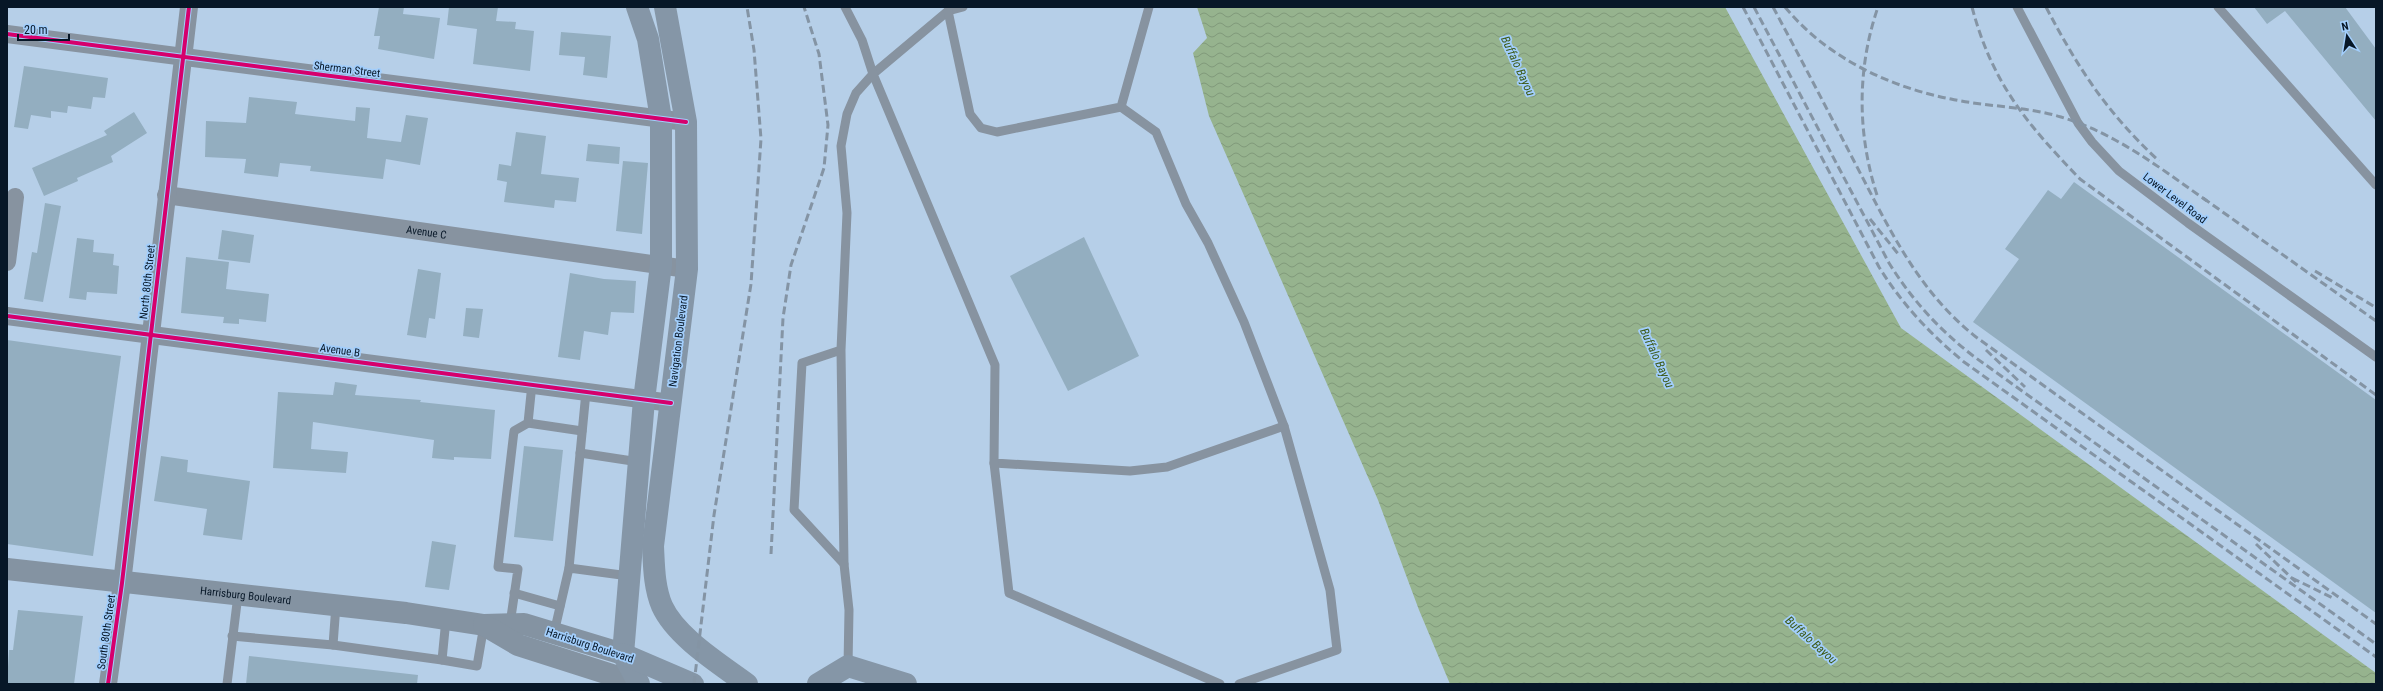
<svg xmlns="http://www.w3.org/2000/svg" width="2383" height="691" viewBox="0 0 2383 691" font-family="'Roboto Condensed',sans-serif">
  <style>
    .water { fill: url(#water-waves) }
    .building { fill: #93aec0 }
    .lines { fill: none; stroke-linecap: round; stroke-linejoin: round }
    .lane { stroke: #8793a0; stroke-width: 9 }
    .street { stroke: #8793a0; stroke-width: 18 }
    .secondary { stroke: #8493a2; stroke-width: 22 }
    .primary { stroke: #8596a7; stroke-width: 22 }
    .rail { stroke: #8494a4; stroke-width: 3; stroke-dasharray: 8 4; stroke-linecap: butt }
    .cycleway-casing { stroke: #a2cefc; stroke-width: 6 }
    .cycleway { stroke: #d6006c; stroke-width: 4 }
    .labels { text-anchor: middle; stroke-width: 3.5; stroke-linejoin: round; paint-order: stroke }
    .street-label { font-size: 11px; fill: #071727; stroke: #a2cefc }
    .water-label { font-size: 12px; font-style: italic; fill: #3d5915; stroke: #a2cefc }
  </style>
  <defs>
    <pattern id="water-waves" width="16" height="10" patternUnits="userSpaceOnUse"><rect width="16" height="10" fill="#96b38e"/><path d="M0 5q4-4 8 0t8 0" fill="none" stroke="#80997a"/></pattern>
  </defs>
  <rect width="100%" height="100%" fill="#b6cfe8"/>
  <polygon class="water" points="1197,7 1725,7 1901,328 2376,673 2376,684 1450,684 1419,610 1378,500 1209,116 1193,53 1207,38"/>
  <g class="building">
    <polygon points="379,7 404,7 403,14 440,18 434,59 378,49 380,36 374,36"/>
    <polygon points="449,7 498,7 496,21 516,22 515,29 534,31 530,71 473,64 477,29 447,25"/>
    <polygon points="2254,7 2345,7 2376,49 2376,121 2285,11 2267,24"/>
    <polygon points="561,32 611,36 607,78 583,75 585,57 559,55"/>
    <polygon points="24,66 108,78 105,98 93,97 91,109 68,106 67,113 51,111 51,118 31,115 28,129 14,127"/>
    <polygon points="249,97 297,102 295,114 355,121 356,107 370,108 367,138 401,142 406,115 428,118 420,165 386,159 383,179 310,171 311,166 280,163 278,177 244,173 246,159 205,157 206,121 246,123"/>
    <polygon points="134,112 147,133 111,156 113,162 77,178 78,181 44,196 32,168 107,135 104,131"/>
    <polygon points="516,132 546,136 541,174 579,178 576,202 555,200 554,208 504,202 507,182 497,180 499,164 511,166"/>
    <polygon points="588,144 620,147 619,164 586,161"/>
    <polygon points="623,161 648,163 642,234 616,231"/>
    <polygon points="2074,182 2376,400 2376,613 1973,322 2019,259 2005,249 2048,190 2061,199"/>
    <polygon points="45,203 61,206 43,302 24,299 32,252 37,253"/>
    <polygon points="222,230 254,235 250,263 218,259"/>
    <polygon points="1084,237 1139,356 1068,391 1010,276"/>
    <polygon points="77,238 94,240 93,252 114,254 113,265 119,266 117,294 87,292 86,300 69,298"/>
    <polygon points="186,257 229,262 226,289 269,294 266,322 239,319 239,324 223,323 224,317 181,313"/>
    <polygon points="418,269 441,273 435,319 429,318 426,338 407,335"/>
    <polygon points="570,273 604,279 636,281 634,313 611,312 608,335 584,331 580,360 558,357"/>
    <polygon points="466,308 483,309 479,338 463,336"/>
    <polygon points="7,340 121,356 93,556 7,544"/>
    <polygon points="335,382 357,385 355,395 421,400 420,402 495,410 491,459 454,457 454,460 432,458 434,440 313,422 311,449 348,452 346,473 273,468 278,392 333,395"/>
    <polygon points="524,446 563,450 553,541 514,537"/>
    <polygon points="161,456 188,460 187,472 250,481 242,540 203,535 207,509 154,501"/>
    <polygon points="432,541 456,545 449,590 425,587"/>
    <polygon points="18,610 83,616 74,684 7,684 9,650 13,650"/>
    <polygon points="249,656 418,675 417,684 246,684"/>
  </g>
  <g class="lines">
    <g class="lane">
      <polyline points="963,7 948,11 873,74 995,365 994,463 1130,471 1167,467 1284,426"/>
      <polyline points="2017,7 2078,123 2092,142 2119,171 2188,223 2376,357"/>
      <polyline points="2218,7 2376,185"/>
      <polyline points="948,11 970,114 981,128 997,132 1121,107 1149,7"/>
      <polyline points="1121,107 1156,132 1186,204 1208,243 1244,322 1284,426 1330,590 1337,650 1239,684"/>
      <polyline points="841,350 802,363 794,510 844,564 841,350 847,213 841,146 847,114 856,93 873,74 862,40 845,7"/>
      <polyline points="528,423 582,431"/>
      <polyline points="580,453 639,462"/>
      <polyline points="994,463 1009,593 1220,684"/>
      <polyline points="844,564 849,610 848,666"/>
      <polyline points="569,568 586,392"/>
      <polyline points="514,593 560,606"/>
      <polyline points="510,624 518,569 498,567 514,431 528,423 532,384"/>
      <polyline points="554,633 569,568 629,576"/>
      <polyline points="232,636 333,645 442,660 446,619"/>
      <polyline points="333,645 336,605"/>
      <polyline points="442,660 477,666 484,625"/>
      <polyline points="227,684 238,595"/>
    </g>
    <g class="street">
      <polyline points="7,34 686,122"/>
      <path id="s1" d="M166 195 687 269"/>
      <polyline points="7,262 15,197"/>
      <polyline points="7,316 671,403"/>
      <polyline points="108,684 122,583 189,7"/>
    </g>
    <g class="secondary">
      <path id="s2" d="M7 569 406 613 484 625 524 624 623 654"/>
      <polyline points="484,625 518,645 637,683"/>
    </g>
    <g class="primary">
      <polyline points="637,7 648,39 661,119 661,265 644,400 623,654 639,684"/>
      <path d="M665 7 686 122 687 269 653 546C654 566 654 587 662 606 676 637 720 664 747 684"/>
      <polyline points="623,654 693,684"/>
      <polyline points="818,684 848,666 906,684"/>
    </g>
    <g class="rail">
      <path d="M1743 7 1879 267C1902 304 1930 334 1964 362L2376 657"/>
      <path d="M1754 7 1889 263C1912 300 1940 331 1976 358L2376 644"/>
      <path d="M1773 7C1801 59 1828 111 1855 163 1889 228 1917 290 1976 337L2376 624"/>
      <path d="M1785 7C1826 57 1889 87 1951 99 1987 107 2025 106 2061 117 2117 134 2160 168 2207 201"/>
      <path d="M1972 7C1992 83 2027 124 2080 179L2376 395"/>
      <path d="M2046 7C2078 68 2107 113 2159 161"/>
      <path d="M1877 195C1857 133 1857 68 1878 7"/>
      <polyline points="2203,198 2376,321"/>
      <polyline points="1870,219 1899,255"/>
      <polyline points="2315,271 2375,307"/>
      <polyline points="1986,350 2025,387"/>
      <polyline points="2256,544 2296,582"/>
      <polyline points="771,554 783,318 791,265 824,168 828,125 819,54 804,7"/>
      <polyline points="2292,578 2333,598"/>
      <polyline points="694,684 714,515 751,284 761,139 754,50 747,7"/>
    </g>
    <defs>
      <g id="cycleway">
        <polyline points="7,34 686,122"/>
        <polyline points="7,316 671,403"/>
        <polyline points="108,684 122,583 189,7"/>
      </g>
    </defs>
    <use href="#cycleway" class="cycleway-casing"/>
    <use href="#cycleway" class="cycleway"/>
  </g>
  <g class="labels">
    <g class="street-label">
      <text transform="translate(347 69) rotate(7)" y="4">Sherman Street</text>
      <text transform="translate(2175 198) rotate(37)" y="4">Lower Level Road</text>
      <text dy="4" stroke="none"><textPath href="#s1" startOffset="263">Avenue C</textPath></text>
      <text transform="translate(147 282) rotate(-84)" y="4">North 80th Street</text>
      <text transform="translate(678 341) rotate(-83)" y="4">Navigation Boulevard</text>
      <text transform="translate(340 350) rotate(8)" y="4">Avenue B</text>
      <text dy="4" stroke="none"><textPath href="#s2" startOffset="240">Harrisburg Boulevard</textPath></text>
      <text transform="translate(106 632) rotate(-82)" y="4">South 80th Street</text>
      <text transform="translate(590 645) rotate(18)" y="4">Harrisburg Boulevard</text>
    </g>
    <g class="water-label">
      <text transform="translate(1518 66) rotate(65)" y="4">Buffalo Bayou</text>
      <text transform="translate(1657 358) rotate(65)" y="4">Buffalo Bayou</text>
      <text transform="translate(1811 640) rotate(42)" y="4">Buffalo Bayou</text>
    </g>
  </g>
  <rect width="2383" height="691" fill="none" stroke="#071727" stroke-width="16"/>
  <g transform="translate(2347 36) rotate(348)" stroke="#a2cefc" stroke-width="3" paint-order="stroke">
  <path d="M0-3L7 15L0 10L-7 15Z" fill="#071727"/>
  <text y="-6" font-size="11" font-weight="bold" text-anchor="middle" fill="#071727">N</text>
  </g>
  <path d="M18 34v6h51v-6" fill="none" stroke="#071727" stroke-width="2"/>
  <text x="24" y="34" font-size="12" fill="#071727" stroke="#a2cefc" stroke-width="3" paint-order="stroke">20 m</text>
</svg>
